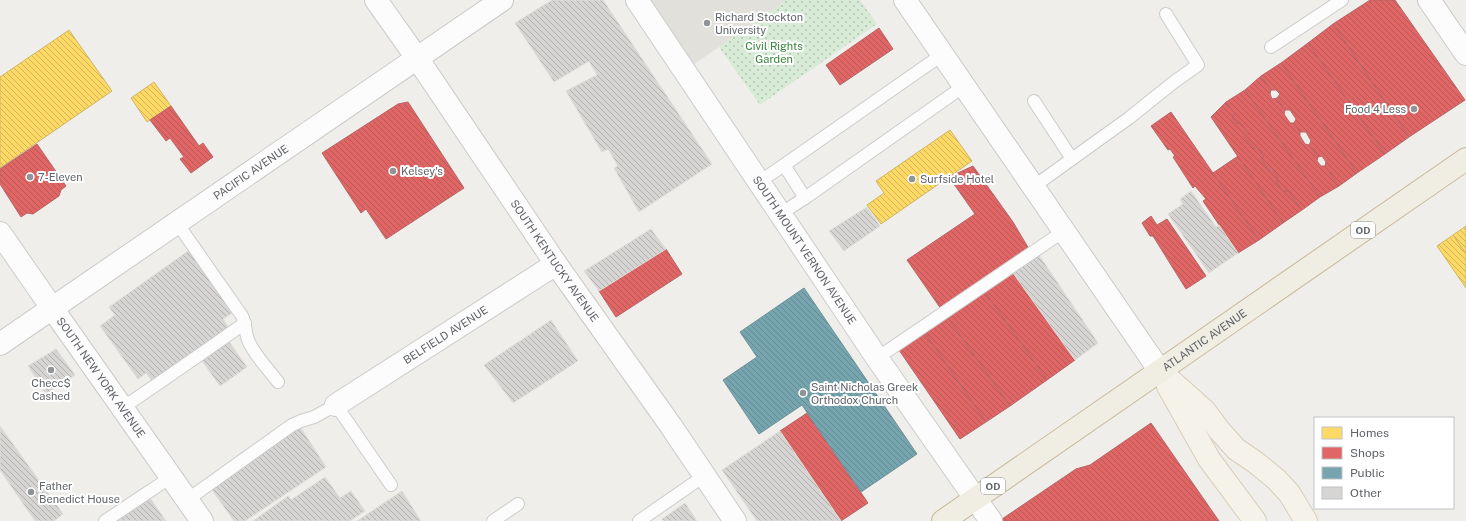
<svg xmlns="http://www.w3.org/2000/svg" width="1466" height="521" viewBox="0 0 1466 521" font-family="'Public Sans',sans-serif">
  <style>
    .education { fill: #e2e0da }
    .park { fill: url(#park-dots) }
    .homes { fill: url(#homes-back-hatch); stroke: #cfb667 }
    .shops { fill: url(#shops-back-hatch); stroke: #b96567 }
    .public { fill: url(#public-back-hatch); stroke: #6f919a }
    .building { fill: url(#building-back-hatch); stroke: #deddd9 }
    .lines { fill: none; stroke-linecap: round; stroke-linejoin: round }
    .lane-casing { stroke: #cbcccc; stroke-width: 14 }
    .street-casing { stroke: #cbcccc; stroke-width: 24 }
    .secondary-casing { stroke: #cacacb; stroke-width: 24 }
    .primary-casing { stroke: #d7ceb8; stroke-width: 24 }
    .highway-casing { stroke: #c8b996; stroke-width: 24 }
    .lane { stroke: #fdfcfc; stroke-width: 12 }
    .street { stroke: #fdfcfc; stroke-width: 22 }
    .secondary { stroke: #fdfcfc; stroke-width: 22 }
    .primary { stroke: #f4f2e9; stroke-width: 22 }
    .highway { stroke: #f0ede3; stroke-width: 22 }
    .poi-dot { fill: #919496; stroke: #fff; stroke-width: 1.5 }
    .labels { text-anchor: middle; stroke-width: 4; stroke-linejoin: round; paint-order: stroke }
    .shield { fill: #fff; stroke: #8f9295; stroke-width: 1 }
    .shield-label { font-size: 10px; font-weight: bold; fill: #5f6368 }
    .poi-label { font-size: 11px; fill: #5f6368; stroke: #fff; text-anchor: start }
    .park-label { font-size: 11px; fill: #348238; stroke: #fff }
    .street-label { font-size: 11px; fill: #5f6368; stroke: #fff }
  </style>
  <defs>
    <pattern id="park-dots" width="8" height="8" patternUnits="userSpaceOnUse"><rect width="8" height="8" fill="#d8ebd6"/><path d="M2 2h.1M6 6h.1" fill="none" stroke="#b2c2b1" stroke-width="1.8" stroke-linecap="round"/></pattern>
    <pattern id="homes-back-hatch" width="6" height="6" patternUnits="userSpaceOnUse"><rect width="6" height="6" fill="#ffd966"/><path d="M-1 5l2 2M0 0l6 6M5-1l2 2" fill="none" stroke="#d2b458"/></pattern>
    <pattern id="shops-back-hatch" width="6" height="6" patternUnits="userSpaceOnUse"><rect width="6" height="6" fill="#e06666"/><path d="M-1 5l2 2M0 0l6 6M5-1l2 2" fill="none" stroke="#b95858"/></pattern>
    <pattern id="public-back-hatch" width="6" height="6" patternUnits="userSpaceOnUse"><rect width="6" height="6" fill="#76a5af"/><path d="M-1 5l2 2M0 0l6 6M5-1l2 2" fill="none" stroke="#648a92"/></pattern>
    <pattern id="building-back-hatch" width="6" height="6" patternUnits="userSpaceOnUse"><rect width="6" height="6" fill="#d6d5d3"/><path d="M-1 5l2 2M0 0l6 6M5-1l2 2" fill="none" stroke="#b1b0af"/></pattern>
  </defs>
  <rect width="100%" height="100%" fill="#efeeea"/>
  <polygon class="education" points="647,0 787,0 690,67"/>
  <polygon class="park" points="787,0 860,0 877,24 760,105 719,47"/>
  <g class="homes">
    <polygon points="69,30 112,91 0,168 0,77"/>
    <polygon points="154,82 171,106 147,122 131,98"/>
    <polygon points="950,130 972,161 881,224 867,205 884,193 876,181"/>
    <polygon points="1466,226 1466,254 1453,235"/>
    <polygon points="1453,235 1466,254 1466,288 1437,246"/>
  </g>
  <g class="shops">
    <polygon points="1370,0 1395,0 1465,100 1409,137 1333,24"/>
    <polygon points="1333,24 1409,137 1385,154 1308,43"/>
    <polygon points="879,28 893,49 840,85 826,65"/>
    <polygon points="1308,43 1385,154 1357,173 1281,63"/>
    <polygon points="1281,63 1357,173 1339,186 1325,166 1326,162 1322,156 1318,157 1309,145 1311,141 1306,132 1300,132 1294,123 1296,119 1290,110 1285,110 1277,98 1280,94 1276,90 1271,90 1261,76"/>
    <polygon points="1261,76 1271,90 1270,94 1272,99 1277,98 1285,110 1284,114 1290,123 1294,123 1300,132 1300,136 1305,144 1309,145 1318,157 1317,161 1321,166 1325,166 1339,186 1320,197 1245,90"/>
    <polygon points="1245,90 1320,197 1302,210 1288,191 1283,191 1277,183 1277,176 1272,169 1268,170 1261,158 1264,157 1257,147 1254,149 1245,138 1249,134 1240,122 1237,124 1232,118 1235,114 1226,102"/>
    <polygon points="408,102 464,188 386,239 366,209 361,213 322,153 398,104"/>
    <polygon points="1226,102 1235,114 1232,118 1237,124 1240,122 1249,134 1245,138 1254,149 1257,147 1264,157 1261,158 1268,170 1274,171 1277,176 1277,183 1283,191 1288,191 1302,210 1283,223 1211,117"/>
    <polygon points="171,106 199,146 203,143 213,157 191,173 180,159 184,157 170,138 166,141 150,120"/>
    <polygon points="1171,112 1259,240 1238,253 1203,201 1206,199 1195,186 1193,188 1173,157 1175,156 1170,149 1168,150 1151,126"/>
    <polygon points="37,144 66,186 61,190 59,196 33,214 27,213 21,217 0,184 0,169"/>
    <polygon points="1238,156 1283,223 1259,240 1213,173"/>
    <polygon points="973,166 1013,222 1029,249 941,309 907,260 975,214 949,177"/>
    <polygon points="1151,216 1157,225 1167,219 1206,276 1186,289 1153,236 1150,236 1142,223"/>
    <polygon points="666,249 682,274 616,317 599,291"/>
    <polygon points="1013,273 1075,360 1047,380 985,292"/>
    <polygon points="985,292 1047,380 1010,406 948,318"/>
    <polygon points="948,318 1010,406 986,422 925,333"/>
    <polygon points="925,333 986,422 960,439 899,350"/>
    <polygon points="807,413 868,503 841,521 780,431"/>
    <polygon points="1151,423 1219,521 1003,521 1002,519 1076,469 1090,465"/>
  </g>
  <polygon class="public" points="804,288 917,454 861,492 802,405 759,434 723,380 757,357 740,332"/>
  <g class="building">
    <polygon points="552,0 603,0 712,164 639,212 614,168 618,166 608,149 602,152 566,91 597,75 589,61 554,82 515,23"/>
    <polygon points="1191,191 1216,227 1219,225 1238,253 1209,273 1168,214 1183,204 1180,199"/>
    <polygon points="867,207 880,226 844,251 829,231"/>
    <polygon points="651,229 666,249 599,291 584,271"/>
    <polygon points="191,249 235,311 223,319 228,327 222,332 247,367 220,386 200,358 153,382 146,373 138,379 100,326 115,315 109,307"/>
    <polygon points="1039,255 1098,343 1075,360 1013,273"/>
    <polygon points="551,320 578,361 513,403 484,365"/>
    <polygon points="56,349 75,375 46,394 28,366"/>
    <polygon points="299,425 326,467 245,521 234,521 210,487"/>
    <polygon points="0,426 63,514 54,521 35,521 0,470"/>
    <polygon points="780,431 841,521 757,521 722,470"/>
    <polygon points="325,477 340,498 351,491 365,511 350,521 253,521 288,496 291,500"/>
    <polygon points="402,491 421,521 357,521"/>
    <polygon points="150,498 166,521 116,521"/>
    <polygon points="685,503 697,521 664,521 662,519"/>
  </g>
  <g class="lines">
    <defs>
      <g id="lane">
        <polyline points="1271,47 1342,0"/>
        <polyline points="943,54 784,165 805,198 964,86"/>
        <polyline points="1034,101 1072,159"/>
        <polyline points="759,182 784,165"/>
        <polyline points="1033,187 1129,118 1174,82 1198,65 1166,14"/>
        <polyline points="780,214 805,198"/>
        <path d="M177 223 242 316C247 326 244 335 251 346 258 359 269 370 278 382"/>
        <polyline points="877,358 1064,231"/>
        <path d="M122 408C164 380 205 351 245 323"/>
        <polyline points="187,500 292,425 301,421 314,417 336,405 391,485"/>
        <polyline points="105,521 171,477"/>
        <polyline points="493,521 518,504"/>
        <polyline points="639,521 704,476"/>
      </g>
      <g id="street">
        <polyline points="376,0 417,58"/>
        <path id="s1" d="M637 0 877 358 991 521"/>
        <polyline points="0,233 52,308"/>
        <path id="s2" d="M336 405 556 264"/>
      </g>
      <g id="secondary">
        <polyline points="905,0 1160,371"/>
        <polyline points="1429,0 1466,54"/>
        <path id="s3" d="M417 58 556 264 671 426 735 521"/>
        <path id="s4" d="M52 308 202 521"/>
        <path id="s5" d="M0 344 502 0"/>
      </g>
      <g id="primary">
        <polyline points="1160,371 1205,411 1219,430 1236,449 1255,462 1276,479 1289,493 1306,521"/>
        <polyline points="1168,386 1209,459 1255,521"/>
      </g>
      <g id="highway">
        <path id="s6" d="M943 521 1466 159"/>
      </g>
    </defs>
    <use href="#lane" class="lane-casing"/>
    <use href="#street" class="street-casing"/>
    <use href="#secondary" class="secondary-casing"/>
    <use href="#primary" class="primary-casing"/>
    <use href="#highway" class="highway-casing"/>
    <use href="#lane" class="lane"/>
    <use href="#street" class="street"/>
    <use href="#secondary" class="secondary"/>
    <use href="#primary" class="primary"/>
    <use href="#highway" class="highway"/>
  </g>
  <g class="poi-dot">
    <circle cx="707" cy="23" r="4"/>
    <circle cx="1414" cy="109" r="4"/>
    <circle cx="393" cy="171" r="4"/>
    <circle cx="30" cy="177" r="4"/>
    <circle cx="912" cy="179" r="4"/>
    <circle cx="51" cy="370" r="4"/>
    <circle cx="803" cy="393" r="4"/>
    <circle cx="31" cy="492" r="4"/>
  </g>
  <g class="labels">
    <g class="shield">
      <rect x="1351" y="222" width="24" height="16" rx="3"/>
      <rect x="981" y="478" width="24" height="16" rx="3"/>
    </g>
    <g class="shield-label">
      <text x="1363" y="234">OD</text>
      <text x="993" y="490">OD</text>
    </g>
    <g class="poi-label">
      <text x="715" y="21">Richard Stockton<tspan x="715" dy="13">University</tspan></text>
      <text x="1406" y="113" text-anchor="end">Food 4 Less</text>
      <text x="401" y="175">Kelsey's</text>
      <text x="38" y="181">7-Eleven</text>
      <text x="920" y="183">Surfside Hotel</text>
      <text x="51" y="387" text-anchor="middle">Checc$<tspan x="51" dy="13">Cashed</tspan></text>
      <text x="811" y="391">Saint Nicholas Greek<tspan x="811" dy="13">Orthodox Church</tspan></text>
      <text x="39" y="490">Father<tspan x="39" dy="13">Benedict House</tspan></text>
    </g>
    <g class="park-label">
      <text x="774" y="50">Civil Rights<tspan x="774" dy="13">Garden</tspan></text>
    </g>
    <g class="street-label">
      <text dy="4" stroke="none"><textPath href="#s5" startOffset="304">PACIFIC AVENUE</textPath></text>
      <text dy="4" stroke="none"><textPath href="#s1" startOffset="301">SOUTH MOUNT VERNON AVENUE</textPath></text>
      <text dy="4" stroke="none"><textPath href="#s3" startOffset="245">SOUTH KENTUCKY AVENUE</textPath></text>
      <text dy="4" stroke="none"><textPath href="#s2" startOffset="130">BELFIELD AVENUE</textPath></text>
      <text dy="4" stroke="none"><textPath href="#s6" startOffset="318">ATLANTIC AVENUE</textPath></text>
      <text dy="4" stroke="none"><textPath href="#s4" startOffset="85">SOUTH NEW YORK AVENUE</textPath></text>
    </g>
  </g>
  <rect x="1314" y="417" width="140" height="92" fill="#ffffff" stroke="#bfc1c3"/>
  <rect x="1322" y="427" width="20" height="12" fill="#ffd966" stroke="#bfc1c3"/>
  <text x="1350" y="437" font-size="12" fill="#5f6368">Homes</text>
  <rect x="1322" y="447" width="20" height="12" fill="#e06666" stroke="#bfc1c3"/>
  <text x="1350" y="457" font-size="12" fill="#5f6368">Shops</text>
  <rect x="1322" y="467" width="20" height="12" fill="#76a5af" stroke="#bfc1c3"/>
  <text x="1350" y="477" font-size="12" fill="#5f6368">Public</text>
  <rect x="1322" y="487" width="20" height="12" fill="#d6d5d3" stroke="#bfc1c3"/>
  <text x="1350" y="497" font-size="12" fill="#5f6368">Other</text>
</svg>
